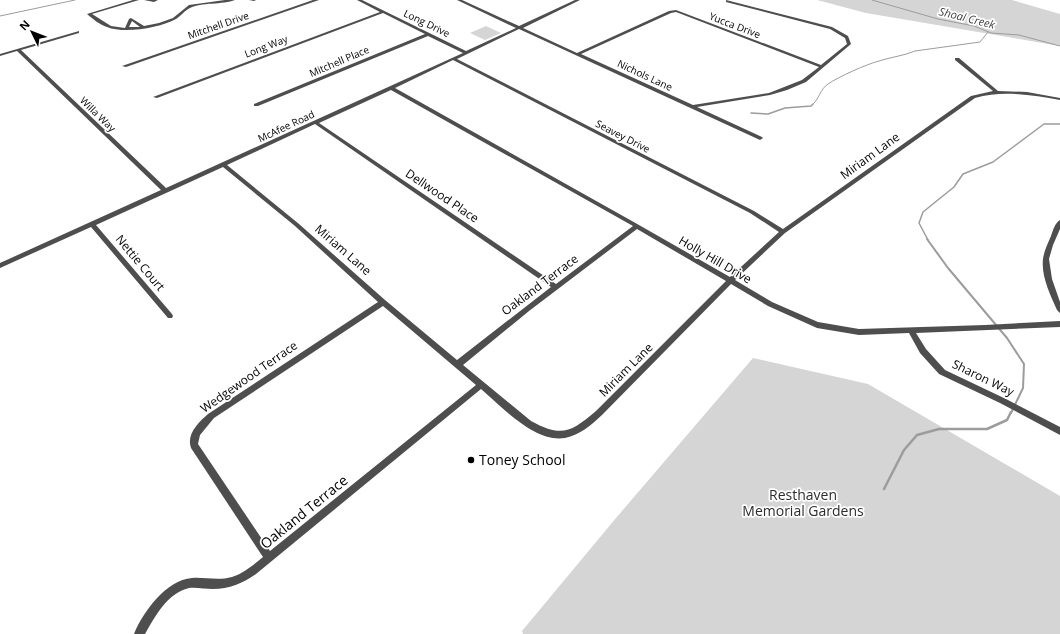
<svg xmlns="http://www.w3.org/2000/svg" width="1060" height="634" viewBox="0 0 1060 634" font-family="'Open Sans',sans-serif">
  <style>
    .green { fill: #d5d5d5 }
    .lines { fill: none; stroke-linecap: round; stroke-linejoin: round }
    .stream-far3 { stroke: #9c9c9c; stroke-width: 1 }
    .stream-far2 { stroke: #9c9c9c; stroke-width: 1.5 }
    .stream-far1 { stroke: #9c9c9c; stroke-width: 2 }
    .stream { stroke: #9c9c9c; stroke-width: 2.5 }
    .minor { fill: #4e4e4e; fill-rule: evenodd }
    .poi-dot { fill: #000; stroke: #fff; stroke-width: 1.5 }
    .labels { text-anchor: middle; stroke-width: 3.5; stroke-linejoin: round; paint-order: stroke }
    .far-street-label { font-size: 10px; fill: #000; stroke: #fff }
    .far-water-label { font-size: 11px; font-style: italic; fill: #3d3d3d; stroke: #fff }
    .street-label { font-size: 12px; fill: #000; stroke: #fff }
    .near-poi-label { font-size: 14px; fill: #000; stroke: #fff; text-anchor: start }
    .near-park-label { font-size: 14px; fill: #2c2c2c; stroke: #fff }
    .near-street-label { font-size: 14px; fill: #000; stroke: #fff }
  </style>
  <rect width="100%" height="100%" fill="#fff"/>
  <g class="green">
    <polygon points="817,0 1012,0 1060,14 1060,46 866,13"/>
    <polygon points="486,26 501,33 485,40 470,33"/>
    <polygon points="753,358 868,384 1060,496 1060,634 523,634 522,631 616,518"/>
  </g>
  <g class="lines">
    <g class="stream-far3">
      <polyline points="872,0 938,19 974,26 991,33 1019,35 1060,46"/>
      <polyline points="0,16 75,0"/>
      <path d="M812 105C819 100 820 89 828 84 838 77 867 64 879 61 891 57 903 56 915 51L980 42 988 32"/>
    </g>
    <g class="stream-far2">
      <polyline points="751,113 768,114 785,108 811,106 813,104"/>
      <polyline points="928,240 919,223 923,212 954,187 963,174 993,162 1044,124 1060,124"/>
    </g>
    <polyline class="stream-far1" points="927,239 948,268 1007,338 1024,364 1023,388 1011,413"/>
    <polyline class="stream" points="884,489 904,450 917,435 939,429 987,429 1007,420 1011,412"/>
    <g class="minor">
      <path d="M133 0H139L92 14 111 26 125 28 129 19 131 18 144 26 159 23 173 18 189 5 225 0H235C223 5 201 2 190 8 185 10 181 16 176 19 160 28 124 34 107 27 100 25 93 19 87 14ZM132 21 140 27H129Z"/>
      <polygon points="144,0 158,0 154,2"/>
      <polygon points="249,0 256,0 254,1"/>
      <polygon points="313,0 319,0 126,67 122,66"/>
      <path d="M357 0H362L466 51 516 28 457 0H462L519 26 575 0H580L523 28 577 53 669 11 676 10 821 65 847 44 845 38 830 29 726 2V0L832 27 848 36 851 44 806 82 787 90 770 95 697 107 762 137 763 138 760 140 519 29 457 59 754 211 783 229 971 96 993 91 955 60V58H959L998 91 1027 92 1060 98V100C1031 95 1003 90 975 98L785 233 735 280 772 302 818 322 859 329 985 325 1060 321V327L916 333 926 349 945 370 1006 399 1060 427V435L1000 403 939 374 920 353 909 333 859 335 817 328 768 306 731 284 602 415C591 425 580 435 565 438 535 443 502 407 481 389L256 574C243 583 229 589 213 589 205 589 196 587 189 588 167 593 155 617 145 634H134C143 612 166 580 192 578 205 577 218 581 232 577 244 573 253 565 263 557L191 448C186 434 199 422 208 414L378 302 295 226 223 167 96 225 172 314 173 316 172 318H168L91 227 0 268V263L161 190 17 51 0 56V54L79 31V33L21 50 166 188 463 53 428 36 258 106H254V104L425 34 383 13 157 98 153 97 380 12ZM676 12 819 67 802 80 769 93 693 105 581 54 671 13ZM453 60 750 213 779 232 730 277 639 225 395 88ZM391 90 633 226 556 284 319 123ZM315 124 551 287 457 360 385 300 299 224 227 165ZM637 229 726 281 596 411C571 432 562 438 531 421L463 365 529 311ZM383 306 476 385 270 551 198 444 200 435 214 418Z"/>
      <path d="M1060 220V229L1053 245 1049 259 1052 279 1060 302V313L1057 310C1050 294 1041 276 1043 259 1044 251 1048 243 1051 236 1053 230 1055 223 1060 220Z"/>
    </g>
  </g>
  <circle class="poi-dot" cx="471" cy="460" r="4"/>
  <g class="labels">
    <g class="far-street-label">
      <text transform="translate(427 23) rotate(26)" y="4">Long Drive</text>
      <text transform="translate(218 25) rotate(-19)" y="4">Mitchell Drive</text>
      <text transform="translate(735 25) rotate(21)" y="4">Yucca Drive</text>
      <text transform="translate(266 46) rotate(-21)" y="4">Long Way</text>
      <text transform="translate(339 61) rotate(-23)" y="4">Mitchell Place</text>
      <text transform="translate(645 75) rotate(25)" y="4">Nichols Lane</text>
      <text transform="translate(98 114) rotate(44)" y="4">Willa Way</text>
      <text transform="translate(286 126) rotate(-25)" y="4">McAfee Road</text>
      <text transform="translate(623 136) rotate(27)" y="4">Seavey Drive</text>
    </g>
    <g class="far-water-label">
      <text transform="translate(967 18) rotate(14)" y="4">Shoal Creek</text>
    </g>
    <g class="street-label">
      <text transform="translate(870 156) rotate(-36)" y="4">Miriam Lane</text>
      <text transform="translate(442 196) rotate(34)" y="4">Dellwood Place</text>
      <text transform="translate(343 250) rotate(41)" y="4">Miriam Lane</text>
      <text transform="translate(715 260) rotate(30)" y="4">Holly Hill Drive</text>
      <text transform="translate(140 263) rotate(50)" y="4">Nettie Court</text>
      <text transform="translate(540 285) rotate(-37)" y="4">Oakland Terrace</text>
      <text transform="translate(626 370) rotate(-45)" y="4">Miriam Lane</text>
      <text transform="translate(249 377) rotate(-35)" y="4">Wedgewood Terrace</text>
      <text transform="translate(983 378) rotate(26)" y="4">Sharon Way</text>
    </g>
    <g class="near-poi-label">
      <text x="479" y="465">Toney School</text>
    </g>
    <g class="near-park-label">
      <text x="803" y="500">Resthaven<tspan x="803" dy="16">Memorial Gardens</tspan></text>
    </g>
    <g class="near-street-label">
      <text transform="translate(304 512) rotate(-39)" y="5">Oakland Terrace</text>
    </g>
  </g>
  <g transform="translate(32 32) rotate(313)" stroke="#ffffff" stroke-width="3" paint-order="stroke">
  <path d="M0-3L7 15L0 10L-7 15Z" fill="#000000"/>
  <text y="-6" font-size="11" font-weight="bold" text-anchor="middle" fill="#000000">N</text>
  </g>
</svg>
